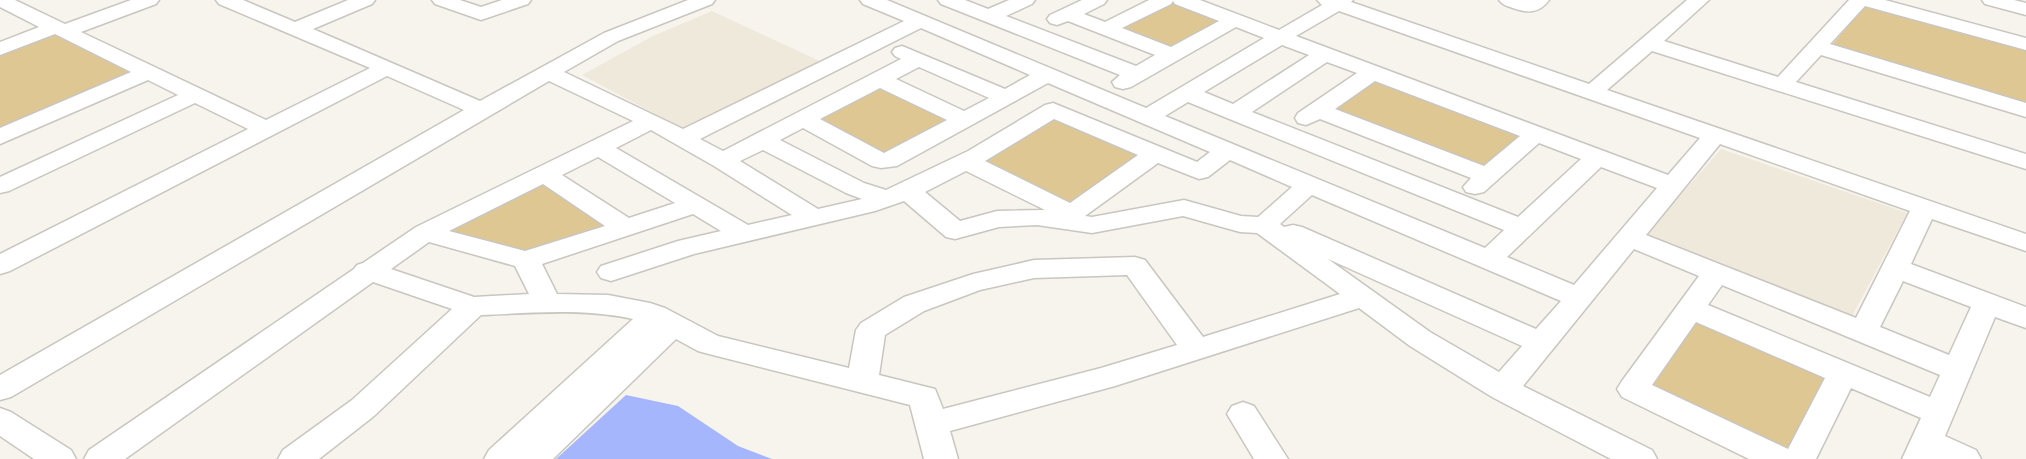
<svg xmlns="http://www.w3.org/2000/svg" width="2026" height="459" viewBox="0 0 2026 459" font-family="Lato,sans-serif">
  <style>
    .built { fill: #efe9db }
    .green { fill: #dec793 }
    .water { fill: #a6b6fc }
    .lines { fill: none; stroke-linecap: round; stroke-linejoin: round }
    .minor-casing { stroke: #c9c6c0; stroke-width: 3 }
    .minor { fill: #fff; fill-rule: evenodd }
  </style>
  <rect width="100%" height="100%" fill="#f7f4ed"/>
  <g class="built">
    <polygon points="712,11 826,64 687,131 582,75 653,36"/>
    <polygon points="1721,149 1907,213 1850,320 1644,237"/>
  </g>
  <g class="green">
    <polygon points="1171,0 1226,21 1170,52 1111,29"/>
    <polygon points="1866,5 2026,49 2026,105 1830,47"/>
    <polygon points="53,34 133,74 0,130 0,54"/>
    <polygon points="1374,78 1522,135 1484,170 1330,110"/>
    <polygon points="878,85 956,121 888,157 812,119"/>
    <polygon points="1053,116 1140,156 1069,206 981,161"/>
    <polygon points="541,180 613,225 523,252 442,230"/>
    <polygon points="1699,318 1829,374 1785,454 1649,389"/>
  </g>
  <polygon class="water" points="626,395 678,406 738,446 772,459 556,459"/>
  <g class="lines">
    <defs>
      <g id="minor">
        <path d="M0 0H15L65 24 131 0H159L156 4 81 32 266 120 370 68 219 4 216 0H243L295 22 348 0H375L372 4 313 29 480 101 604 33 688 0H715L712 4 618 41 564 72 683 129 904 21 863 4 860 0H887L1146 108 1264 38 1236 27 1131 87 1123 89 1115 87 1112 82 1120 75 941 4 938 0H965L988 9 1009 0H1035L1032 4 1006 16 1136 66 1155 55 1068 21 1057 25 1050 23 1047 19 1050 15 1082 0H1107L1104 4 1084 14 1105 22 1149 0H1200L1279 30 1322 5 1317 0H1353L1351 2 1589 84 1687 0H1709L1664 41 1778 77 1849 0H1885L2026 38V50L1865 6 1830 44 2026 103V117L1821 55 1796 82 2026 154V169L1652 51 1607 90 2026 234V251L1932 219 1911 264 2026 307V328L1995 317 1945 436 1976 450 1981 459H1902L1921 418 1851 388 1816 459H1749L1622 397 1617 389 1622 381 1699 276 1634 249 1523 386 1652 450 1657 459H1611L1492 397 1410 346 1359 308 1115 386 950 431 958 459H924L910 405 709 354 698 351 676 339 553 459H484L489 450 633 319C583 308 531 313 481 315L374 416 319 459H278L283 450 352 400 452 309 373 282 125 459H84L89 450 354 269 357 265 363 263 416 227 633 121 549 81 11 397 0 400V375L464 110 387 76 10 271 0 274V254L248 129 195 103 9 191 0 193V177L178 95 148 80 0 144V128L131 72 55 34 0 55V42L39 27 0 7ZM1173 1 1175 4 1219 21 1171 47 1122 28 1171 4ZM1339 11 1700 138 1668 175 1296 36ZM921 28 1030 75 1005 89 902 46 895 48 892 52 895 56 901 59 723 151 700 139ZM1282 45 1309 55 1233 104 1204 92ZM1327 62 1357 73 1298 113 1295 118 1298 123 1306 125 1320 119 1471 178 1463 187 1466 192 1475 194 1484 192 1539 143 1581 159 1518 217 1252 112ZM919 67 989 98 964 111 896 79ZM1375 81 1520 136 1484 166 1335 109ZM1048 83 1210 152 1197 162 1053 103 1045 105 968 151 886 190 864 183 780 140 803 128 872 166 881 168 897 166ZM880 88 947 120 884 153 820 119ZM1188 102 1227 118 1504 230 1485 248 1165 116ZM1054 119 1138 155 1070 203 985 161ZM651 130 714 166 792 215 748 225 616 148ZM1720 144 1910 211 1856 318 1646 235ZM763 150 846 193 862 199 818 209 740 161ZM598 157 675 203 629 218 562 175ZM1230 160 1292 187 1258 217 1241 216 1184 200 1092 217 1085 216 1158 163 1199 179 1208 177ZM1601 167 1657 188 1574 285 1507 257ZM966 171 1045 210 997 211 960 221 925 192ZM543 184 605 226 525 251 449 231ZM1312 195 1561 301 1536 329 1302 227 1293 225 1284 227 1280 224ZM904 201 946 237 955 239 999 227 1037 225 1092 233 1183 216 1240 232 1257 233 1340 294 1203 337 1145 260 1135 257 1034 260 973 274 904 297 861 323 856 330 849 368 718 336 665 308 650 303 608 295 557 294 542 264 693 214 721 231 678 241 601 266 597 272 601 278 611 281 694 254 875 211ZM429 242 515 266 529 294 474 297 391 269ZM1328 259 1522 346 1499 372 1430 332ZM1127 275 1177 345 1101 368 943 409 935 389 879 375 885 335 924 311 980 290 1034 278ZM1903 281 1971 307 1949 355 1880 327ZM1722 285 1940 375 1930 397 1708 305ZM1696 322 1825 378 1788 449 1652 385Z"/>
        <polygon points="432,0 460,0 481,7 502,0 531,0 528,4 481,20 435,4"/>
        <path d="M1499 0H1549C1539 14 1527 13 1513 8 1507 6 1503 5 1499 0Z"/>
        <polygon points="1982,0 2014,0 2026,3 2026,15 1985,4"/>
        <polygon points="1243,402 1254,406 1288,459 1254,459 1227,414 1232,406"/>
        <polygon points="0,408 11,412 71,450 76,459 34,459 0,436"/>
      </g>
    </defs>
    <use href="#minor" class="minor-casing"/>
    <use href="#minor" class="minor"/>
  </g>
</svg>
